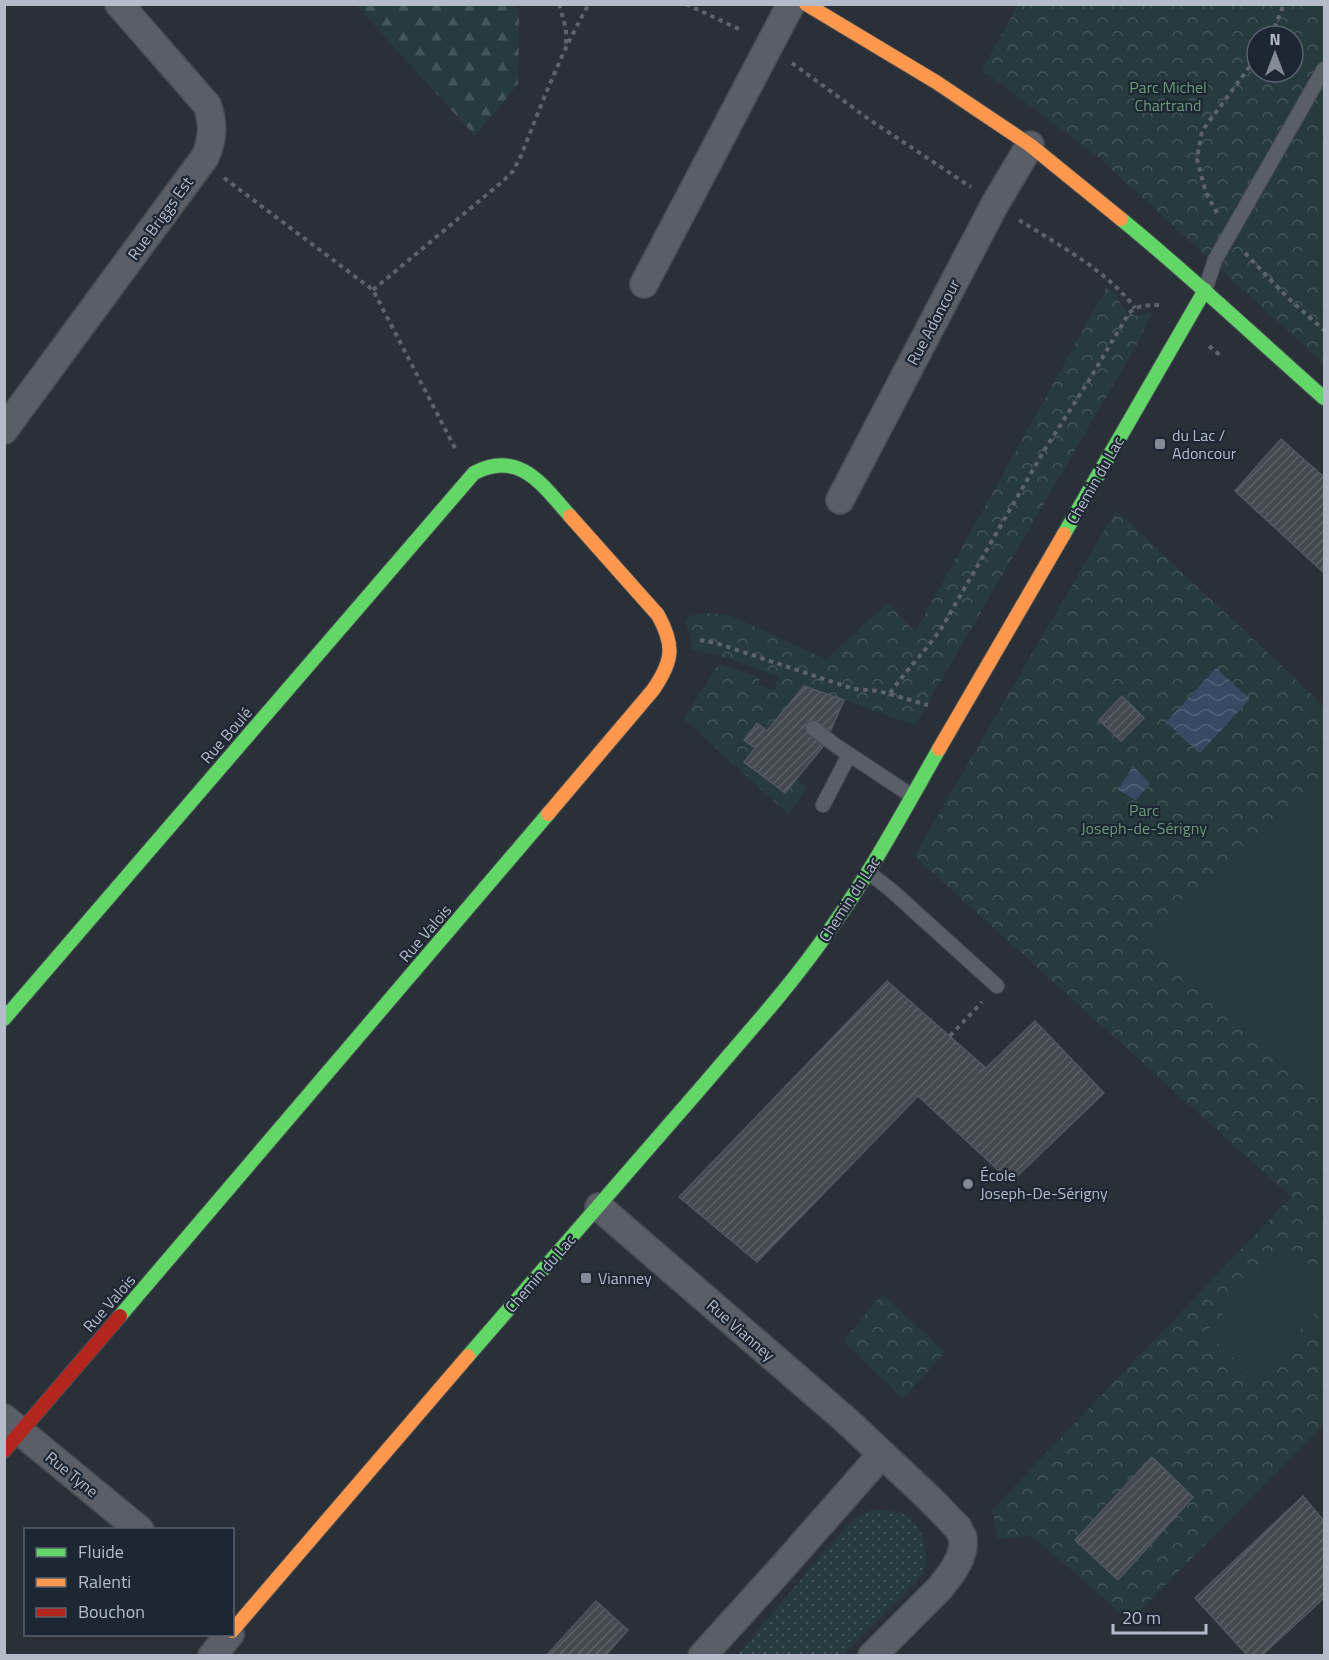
<svg xmlns="http://www.w3.org/2000/svg" width="1329" height="1660" viewBox="0 0 1329 1660" font-family="'Titillium Web',sans-serif">
  <style>
    .grass { fill: url(#grass-dots) }
    .forest { fill: url(#forest-firs) }
    .park { fill: url(#park-crowns); fill-rule: evenodd }
    .pitch { fill: #273a3e }
    .water { fill: url(#water-waves) }
    .building { fill: url(#building-hatch); stroke: #52575f; stroke-width: 1.5 }
    .lines { fill: none; stroke-linecap: round; stroke-linejoin: round }
    .lane-casing { stroke: #484c53; stroke-width: 16 }
    .street-casing { stroke: #484c53; stroke-width: 30 }
    .fast-casing { stroke: #484c53; stroke-width: 16 }
    .slow-casing { stroke: #484c53; stroke-width: 16 }
    .jam-casing { stroke: #484c53; stroke-width: 16 }
    .path { stroke: #5d636a; stroke-width: 4; stroke-dasharray: 4.5 4.5; stroke-linecap: butt }
    .lane { stroke: #5a5e66; stroke-width: 14 }
    .street { stroke: #5a5e66; stroke-width: 27 }
    .fast { stroke: #63d668; stroke-width: 14 }
    .slow { stroke: #ff974d; stroke-width: 14 }
    .jam { stroke: #b3261e; stroke-width: 14 }
    .poi-dot { fill: #848b96; stroke: #1d2633; stroke-width: 2 }
    .labels { text-anchor: middle; stroke-width: 4.5; stroke-linejoin: round; paint-order: stroke }
    .park-label { font-size: 16px; fill: #6b9a76; stroke: #1d2633 }
    .street-label { font-size: 16px; fill: #b4bcc9; stroke: #1d2633 }
    .poi-label { font-size: 16px; fill: #b4bcc9; stroke: #1d2633; text-anchor: start }
  </style>
  <defs>
    <pattern id="grass-dots" width="8" height="8" patternUnits="userSpaceOnUse" patternTransform="scale(1.5)"><rect width="8" height="8" fill="#273a3e"/><path d="M2 2h.1M6 6h.1" fill="none" stroke="#445559" stroke-width="1.8" stroke-linecap="round"/></pattern>
    <pattern id="forest-firs" width="22" height="20" patternUnits="userSpaceOnUse" patternTransform="scale(1.5)"><rect width="22" height="20" fill="#273a3e"/><path d="M5 1l3.5 6h-7zM16 11l3.5 6h-7z" fill="#445559"/></pattern>
    <pattern id="park-crowns" width="20" height="18" patternUnits="userSpaceOnUse" patternTransform="scale(1.5)"><rect width="20" height="18" fill="#273a3e"/><path d="M2 6a3 3 0 1 1 6 0M12 15a3 3 0 1 1 6 0" fill="none" stroke="#445559"/></pattern>
    <pattern id="water-waves" width="16" height="10" patternUnits="userSpaceOnUse" patternTransform="scale(1.5)"><rect width="16" height="10" fill="#384963"/><path d="M0 5q4-4 8 0t8 0" fill="none" stroke="#526178"/></pattern>
    <pattern id="building-hatch" width="6" height="6" patternUnits="userSpaceOnUse" patternTransform="scale(1.5)"><rect width="6" height="6" fill="#444950"/><path d="M-1 1l2-2M0 6l6-6M5 7l2-2" fill="none" stroke="#5d6168"/></pattern>
  </defs>
  <rect width="100%" height="100%" fill="#2a3038"/>
  <path class="grass" d="M872 1510C885 1510 903 1510 913 1521 924 1532 929 1556 924 1571 922 1575 918 1579 916 1583L843 1655H737L848 1524 858 1516Z"/>
  <polygon class="forest" points="356,5 514,5 519,11 518,84 475,136"/>
  <g class="park">
    <path d="M1018 5H1324V364L1098 157 982 70ZM1257 36H1293V72H1257Z"/>
    <polygon points="1107,287 1117,296 1122,307 1135,316 1152,312 1140,339 915,725 804,686 767,731 757,723 744,740 755,748 745,762 785,793 796,779 807,788 788,814 684,719 719,663 760,678 758,685 774,690 779,677 718,655 691,649 691,640 685,620 693,615 708,613 729,615 826,659 888,603 915,632"/>
    <polygon points="1116,510 1324,706 1324,1424 1130,1621 1032,1536 998,1539 994,1518 991,1511 1291,1197 914,856"/>
    <polygon points="882,1294 945,1352 903,1399 843,1341"/>
  </g>
  <g class="pitch">
    <polygon points="1316,778 1324,785 1324,1107 1155,940"/>
    <polygon points="1281,1250 1324,1291 1324,1302 1257,1380 1206,1332"/>
  </g>
  <g class="water">
    <polygon points="1216,668 1250,699 1200,753 1166,722"/>
    <polygon points="1133,766 1150,784 1136,800 1118,790"/>
  </g>
  <g class="building">
    <polygon points="1281,439 1324,477 1324,573 1235,491"/>
    <polygon points="804,686 844,700 830,732 813,720 806,728 825,744 785,793 744,762 755,748 744,740 757,723 767,731"/>
    <polygon points="1122,696 1144,718 1121,741 1099,720"/>
    <polygon points="887,981 986,1068 1035,1021 1104,1093 1011,1182 918,1096 757,1262 679,1197"/>
    <polygon points="1152,1457 1193,1497 1118,1580 1075,1540"/>
    <polygon points="1303,1496 1324,1521 1324,1598 1261,1656 1248,1656 1195,1598"/>
    <polygon points="596,1601 628,1630 605,1656 546,1656"/>
  </g>
  <g class="lines">
    <defs>
      <g id="lane">
        <polyline points="1205,290 1215,260 1324,69"/>
        <polyline points="813,728 835,745 912,796"/>
        <polyline points="823,805 849,755"/>
        <polyline points="868,872 891,890 997,986"/>
      </g>
      <g id="street">
        <polyline points="644,284 791,4"/>
        <path d="M4 430 205 157C213 140 214 123 207 105L119 4"/>
        <polyline points="840,500 995,204 1030,145"/>
        <polyline points="599,1207 847,1421 930,1499 958,1528 963,1538 963,1547 960,1558 953,1571 940,1588 872,1656"/>
        <polyline points="4,1418 140,1530"/>
        <polyline points="212,1656 230,1634"/>
        <polyline points="702,1656 780,1570 882,1454"/>
      </g>
      <g id="fast">
        <path d="M1121 219C1191 276 1256 338 1324 398"/>
        <polyline points="1064,534 1205,290"/>
        <path d="M4 1019 474 473C520 449 543 486 570 516"/>
        <polyline points="120,1316 548,814"/>
        <path d="M468 1356C547 1264 627 1174 706 1082 745 1036 786 991 821 942 866 881 902 814 939 749"/>
      </g>
      <g id="slow">
        <polyline points="806,4 936,82 1030,145 1121,219"/>
        <polyline points="939,749 1064,534"/>
        <path d="M548 814 653 690C673 661 675 646 658 615L570 516"/>
        <polyline points="232,1631 468,1356"/>
      </g>
      <polyline id="jam" points="4,1451 120,1316"/>
    </defs>
    <use href="#lane" class="lane-casing"/>
    <use href="#street" class="street-casing"/>
    <use href="#fast" class="fast-casing"/>
    <use href="#slow" class="slow-casing"/>
    <use href="#jam" class="jam-casing"/>
    <g class="path">
      <polyline points="559,4 566,29 566,46"/>
      <polyline points="686,4 743,31"/>
      <polyline points="1271,36 1284,4"/>
      <polyline points="792,63 870,120 971,187"/>
      <polyline points="224,178 373,290 455,448"/>
      <polyline points="1217,213 1206,193 1197,159 1202,131 1257,57"/>
      <path d="M1019 220C1060 246 1105 269 1135 308"/>
      <polyline points="1245,253 1288,298 1324,330"/>
      <path d="M373 290 503 181 513 171 521 156C541 105 561 52 589 4"/>
      <polyline points="1209,346 1221,356"/>
      <polyline points="700,640 716,643 854,689 879,691 928,705"/>
      <path d="M890 693C906 671 925 651 941 629L1045 449 1088 382 1129 313C1138 305 1147 305 1159 305"/>
      <polyline points="950,1036 982,1002"/>
    </g>
    <use href="#lane" class="lane"/>
    <use href="#street" class="street"/>
    <use href="#fast" class="fast"/>
    <use href="#slow" class="slow"/>
    <use href="#jam" class="jam"/>
  </g>
  <g class="poi-dot">
    <rect x="1154" y="438" width="12" height="12" rx="3"/>
    <circle cx="968" cy="1184" r="6"/>
    <rect x="580" y="1272" width="12" height="12" rx="3"/>
  </g>
  <g class="labels">
    <g class="park-label">
      <text x="1168" y="93">Parc Michel<tspan x="1168" dy="18">Chartrand</tspan></text>
      <text x="1144" y="816">Parc<tspan x="1144" dy="18">Joseph-de-Sérigny</tspan></text>
    </g>
    <g class="street-label">
      <text transform="translate(160 218) rotate(-54)" y="6">Rue Briggs Est</text>
      <text transform="translate(933 322) rotate(-62)" y="6">Rue Adoncour</text>
      <text transform="translate(1095 480) rotate(-60)" y="6">Chemin du Lac</text>
      <text transform="translate(226 735) rotate(-49)" y="6">Rue Boulé</text>
      <text transform="translate(849 899) rotate(-57)" y="6">Chemin du Lac</text>
      <text transform="translate(425 933) rotate(-49)" y="6">Rue Valois</text>
      <text transform="translate(540 1273) rotate(-49)" y="6">Chemin du Lac</text>
      <text transform="translate(109 1303) rotate(-49)" y="6">Rue Valois</text>
      <text transform="translate(741 1330) rotate(41)" y="6">Rue Vianney</text>
      <text transform="translate(72 1474) rotate(39)" y="6">Rue Tyne</text>
    </g>
    <g class="poi-label">
      <text x="1172" y="441">du Lac /<tspan x="1172" dy="18">Adoncour</tspan></text>
      <text x="980" y="1181">École<tspan x="980" dy="18">Joseph-De-Sérigny</tspan></text>
      <text x="598" y="1284">Vianney</text>
    </g>
  </g>
  <rect width="1329" height="1660" fill="none" stroke="#b4bcc9" stroke-width="12"/>
  <rect x="24" y="1528" width="210" height="108" fill="#1d2633" stroke="#59626f" stroke-width="1.5"/>
  <rect x="36" y="1548" width="30" height="9" fill="#63d668" stroke="#59626f" stroke-width="1.5"/>
  <text x="78" y="1558" font-size="18" fill="#b4bcc9">Fluide</text>
  <rect x="36" y="1578" width="30" height="9" fill="#ff974d" stroke="#59626f" stroke-width="1.5"/>
  <text x="78" y="1588" font-size="18" fill="#b4bcc9">Ralenti</text>
  <rect x="36" y="1608" width="30" height="9" fill="#b3261e" stroke="#59626f" stroke-width="1.5"/>
  <text x="78" y="1618" font-size="18" fill="#b4bcc9">Bouchon</text>
  <g transform="translate(1275 54)"><circle r="28" fill="#1d2633" stroke="#59626f" stroke-width="1.5"/>
  <path d="M0-4.5L10 22L0 15L-10 22Z" fill="#848b96"/>
  <text y="-9" font-size="16" font-weight="bold" text-anchor="middle" fill="#b4bcc9">N</text>
  </g>
  <path d="M1113 1624v9h93v-9" fill="none" stroke="#b4bcc9" stroke-width="3"/>
  <text x="1122" y="1624" font-size="18" fill="#b4bcc9" stroke="#1d2633" stroke-width="4.5" paint-order="stroke">20 m</text>
</svg>
